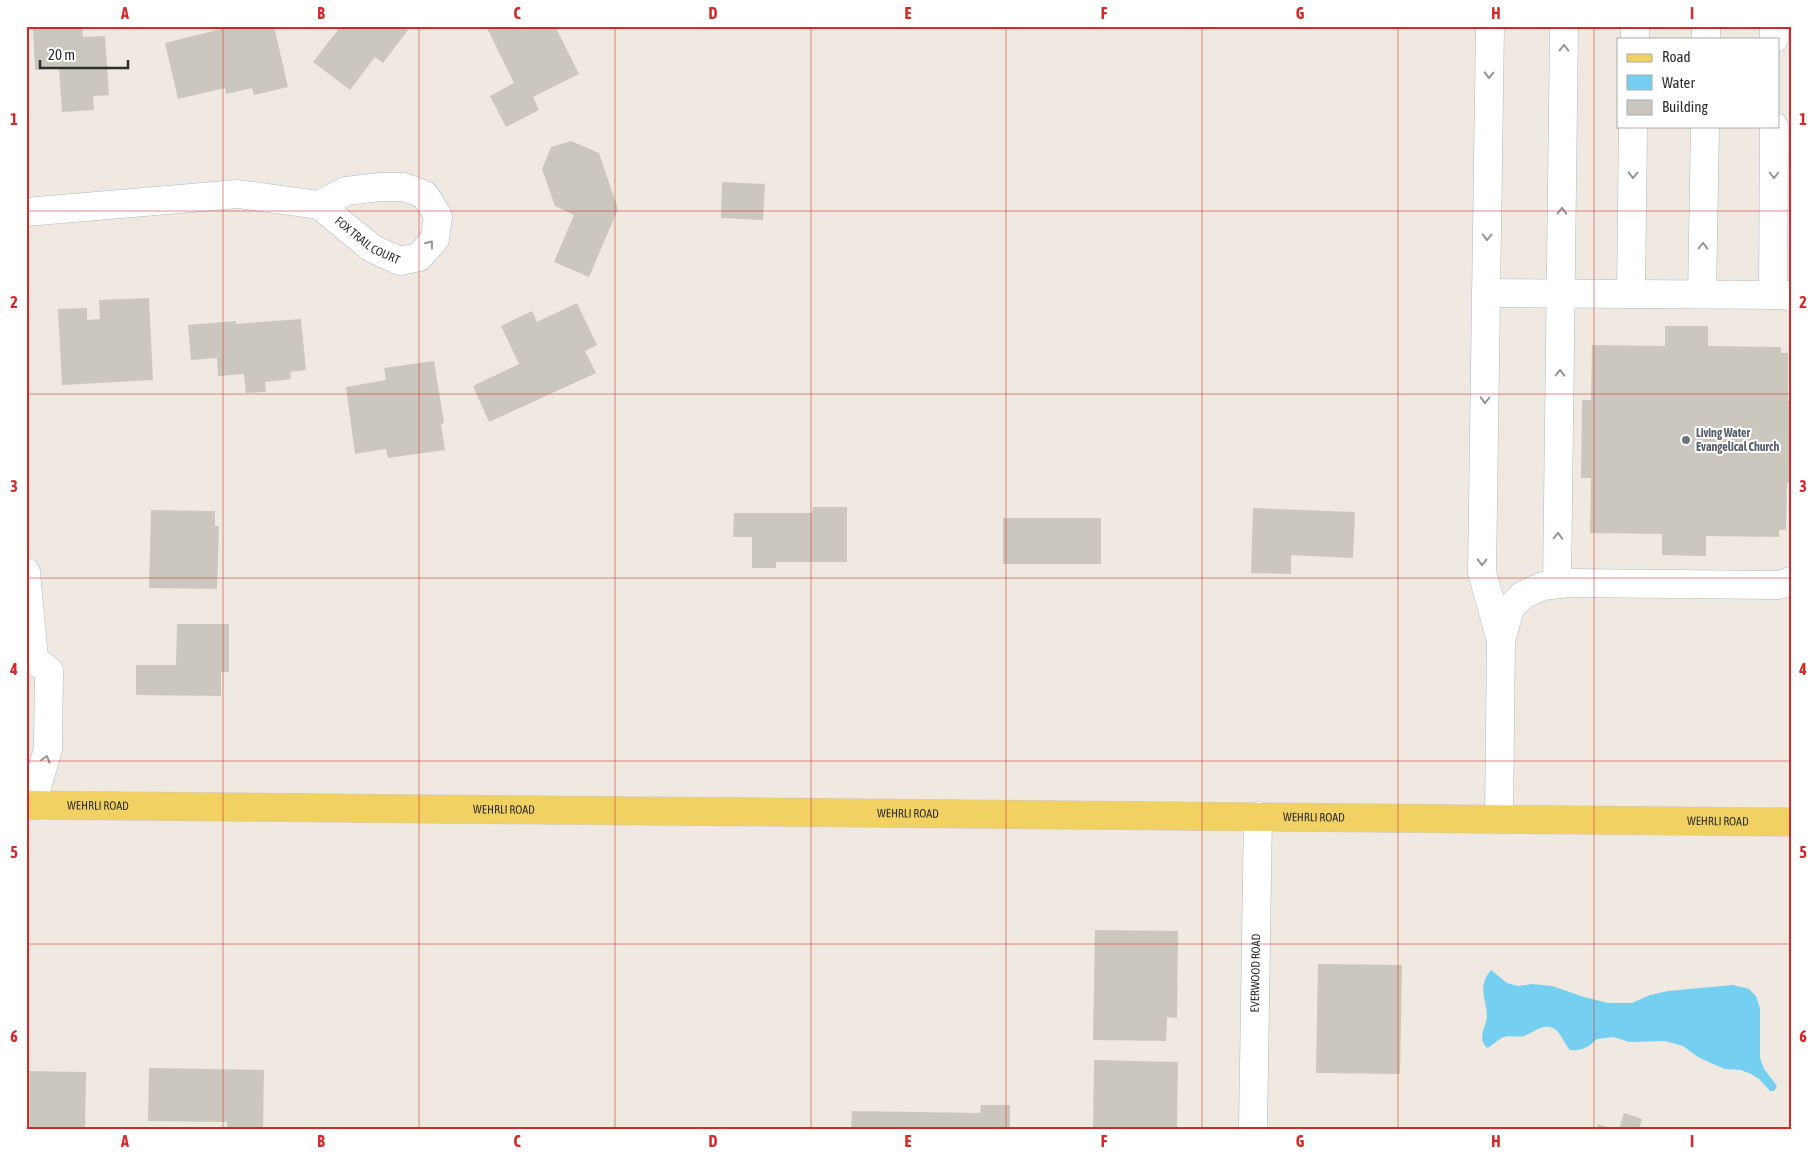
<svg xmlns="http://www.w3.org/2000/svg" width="1817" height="1155" viewBox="0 0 1817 1155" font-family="'Asap Condensed',sans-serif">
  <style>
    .water { fill: #75cff0 }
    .building { fill: #cbc7bf }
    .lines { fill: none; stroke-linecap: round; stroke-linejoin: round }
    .minor-casing { stroke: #b4b7c1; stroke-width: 29 }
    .major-casing { stroke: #c9c9c9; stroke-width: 29 }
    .minor { stroke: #fff; stroke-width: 28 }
    .major { stroke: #f2d163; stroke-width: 28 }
    .oneway { stroke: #969696 }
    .grid { fill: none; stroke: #d62828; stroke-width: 1; stroke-opacity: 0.55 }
    .worship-dot { fill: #6b7280; stroke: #fff; stroke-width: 2 }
    .labels { text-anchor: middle; stroke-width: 4; stroke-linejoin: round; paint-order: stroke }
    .street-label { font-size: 12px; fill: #2e2e2e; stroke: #fff }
    .worship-label { font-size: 12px; font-weight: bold; fill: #5b616d; stroke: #fff; text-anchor: start }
    .neatline { fill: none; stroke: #d62828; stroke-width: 2 }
    .grid-label { font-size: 16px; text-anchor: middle; font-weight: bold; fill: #d62828 }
  </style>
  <rect width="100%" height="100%" fill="#efe9e1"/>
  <path class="water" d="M1491 970 1507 983 1518 986 1532 984 1552 986 1584 997 1608 1003H1632L1650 995 1668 991 1733 985 1749 989 1756 996 1760 1008V1058L1764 1069 1777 1086 1774 1091H1770L1759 1079 1751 1074 1741 1070 1725 1069 1713 1064 1698 1057 1683 1046 1665 1041 1629 1042 1614 1037 1597 1039C1589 1047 1582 1051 1570 1050 1564 1044 1561 1032 1553 1028 1541 1023 1533 1034 1523 1036 1515 1038 1508 1034 1500 1039 1495 1042 1493 1045 1487 1048 1476 1037 1487 1027 1487 1015 1486 997 1477 987 1491 970Z"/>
  <g class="building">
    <polygon points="82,26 83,37 105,36 109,95 93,96 94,110 62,112 59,68 35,70 33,29"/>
    <polygon points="233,26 274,26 288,87 254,95 252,88 226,94 225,88 178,99 165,43"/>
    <polygon points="341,26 408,26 406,29 408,30 383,63 375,57 350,90 313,62"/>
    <polygon points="486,26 555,26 579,74 533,97 539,110 506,127 490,96 514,83"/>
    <polygon points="571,141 599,153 618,209 589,277 554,262 574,215 555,206 542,169 551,147"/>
    <polygon points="722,182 765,184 763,220 721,218"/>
    <polygon points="149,298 153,380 62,385 58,309 87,308 87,320 100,319 99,300"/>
    <polygon points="577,303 597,345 585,351 596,373 489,422 473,386 519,364 501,326 532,311 537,322"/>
    <polygon points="301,319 306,370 290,372 291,379 265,382 266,392 246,393 244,374 218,376 217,358 191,360 188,325 236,321 236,324"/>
    <polygon points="1665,326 1708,326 1708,346 1781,347 1781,353 1788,353 1788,401 1791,401 1790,483 1787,483 1786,530 1779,530 1779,537 1706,536 1706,556 1662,555 1662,534 1590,533 1591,478 1581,478 1582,400 1591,400 1592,345 1665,346"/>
    <polygon points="434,361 444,423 441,424 445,450 388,458 386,449 355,454 346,387 386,380 384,368"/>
    <polygon points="813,507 847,507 847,562 776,562 776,568 752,568 752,537 733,537 734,513 812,513"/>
    <polygon points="1253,508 1355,512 1353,558 1291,555 1291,574 1251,573"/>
    <polygon points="151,510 215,511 215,526 219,526 217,589 149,588"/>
    <rect x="1003" y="518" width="98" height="46"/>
    <polygon points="177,624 229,624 229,672 221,672 221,696 136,695 136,665 176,665"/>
    <polygon points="1095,930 1178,931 1177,1018 1167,1017 1166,1041 1093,1040"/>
    <polygon points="1318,964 1402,965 1400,1074 1316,1073"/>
    <polygon points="1094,1060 1178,1062 1177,1129 1093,1129"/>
    <polygon points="149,1068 264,1070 263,1129 227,1128 227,1122 148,1121"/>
    <polygon points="26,1071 86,1072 85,1129 26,1129"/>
    <polygon points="981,1105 1010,1105 1010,1129 851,1129 852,1111 980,1113"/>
    <polygon points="1624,1113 1642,1119 1639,1129 1619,1129"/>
    <polygon points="1598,1124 1611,1128 1611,1129 1597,1129"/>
  </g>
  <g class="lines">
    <defs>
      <g id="minor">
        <polyline points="1490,26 1482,572 1501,641"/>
        <polyline points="1635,39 1635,26"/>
        <polyline points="1706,39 1706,26"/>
        <polyline points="1774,39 1774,26"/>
        <path id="s1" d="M26 212 238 194 319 205 373 249 400 261 419 257 435 239 438 216 425 195 404 187H380L346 191 319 205"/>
        <polyline points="1486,293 1787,295 1791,297"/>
        <polyline points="1631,294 1633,126"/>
        <polyline points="1702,294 1705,126"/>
        <polyline points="1773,295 1774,126"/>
        <polyline points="26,572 34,659 49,671 48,749 32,805"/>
        <polyline points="1557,584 1564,26"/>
        <polyline points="1499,819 1501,641 1510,608 1523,595 1543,586 1568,583 1779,585 1791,581"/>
        <path id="s2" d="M1253 1129 1258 816"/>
      </g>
      <g id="major">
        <path id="s3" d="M26 805 1791 822"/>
      </g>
    </defs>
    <use href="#minor" class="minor-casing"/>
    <use href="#major" class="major-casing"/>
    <use href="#minor" class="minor"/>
    <use href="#major" class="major"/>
  </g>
  <defs><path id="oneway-chevron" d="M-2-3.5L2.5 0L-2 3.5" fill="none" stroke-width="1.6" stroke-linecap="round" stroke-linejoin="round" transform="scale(1.25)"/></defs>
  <g class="oneway">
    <use href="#oneway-chevron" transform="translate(1564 48) rotate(-89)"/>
    <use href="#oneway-chevron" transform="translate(1489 75) rotate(91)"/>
    <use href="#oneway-chevron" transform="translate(1633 175) rotate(91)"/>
    <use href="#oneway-chevron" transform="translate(1774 175) rotate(90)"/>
    <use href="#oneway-chevron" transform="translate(1562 211) rotate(-89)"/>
    <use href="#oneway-chevron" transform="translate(1487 237) rotate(91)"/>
    <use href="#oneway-chevron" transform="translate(430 244) rotate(-52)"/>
    <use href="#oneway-chevron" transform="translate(1703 246) rotate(-89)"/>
    <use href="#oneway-chevron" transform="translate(1560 373) rotate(-89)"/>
    <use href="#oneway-chevron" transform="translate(1485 400) rotate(91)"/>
    <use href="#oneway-chevron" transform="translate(1558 536) rotate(-89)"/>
    <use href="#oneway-chevron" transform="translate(1482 562) rotate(91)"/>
    <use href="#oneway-chevron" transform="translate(46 759) rotate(-74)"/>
  </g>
  <path class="grid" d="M223 26V1129M419 26V1129M615 26V1129M811 26V1129M1006 26V1129M1202 26V1129M1398 26V1129M1594 26V1129M26 211H1791M26 394H1791M26 578H1791M26 761H1791M26 944H1791"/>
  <circle class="worship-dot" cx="1686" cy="440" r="5"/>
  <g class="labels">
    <g class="street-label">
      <text dy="4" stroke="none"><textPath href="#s1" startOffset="355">FOX TRAIL COURT</textPath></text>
      <text dy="4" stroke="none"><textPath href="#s3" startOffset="72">WEHRLI ROAD</textPath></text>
      <text dy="4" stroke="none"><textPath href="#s3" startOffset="478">WEHRLI ROAD</textPath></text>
      <text dy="4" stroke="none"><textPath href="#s3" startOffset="882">WEHRLI ROAD</textPath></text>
      <text dy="4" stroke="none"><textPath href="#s3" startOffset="1288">WEHRLI ROAD</textPath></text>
      <text dy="4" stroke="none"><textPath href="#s3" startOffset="1692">WEHRLI ROAD</textPath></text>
      <text dy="4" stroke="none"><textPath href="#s2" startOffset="156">EVERWOOD ROAD</textPath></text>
    </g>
    <g class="worship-label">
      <text x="1696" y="437">Living Water<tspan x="1696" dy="14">Evangelical Church</tspan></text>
    </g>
  </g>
  <rect width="1817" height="1155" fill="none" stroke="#ffffff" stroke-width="55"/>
  <rect x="1617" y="38" width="162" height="90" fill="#ffffff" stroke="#ababab"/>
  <rect x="1627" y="54" width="25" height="8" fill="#f2d163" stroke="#ababab"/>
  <text x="1662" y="62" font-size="15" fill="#2e2e2e">Road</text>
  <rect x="1627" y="75" width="25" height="15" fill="#75cff0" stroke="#ababab"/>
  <text x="1662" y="88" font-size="15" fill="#2e2e2e">Water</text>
  <rect x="1627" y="100" width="25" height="15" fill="#cbc7bf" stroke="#ababab"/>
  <text x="1662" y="112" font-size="15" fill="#2e2e2e">Building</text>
  <path d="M40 60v8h88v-8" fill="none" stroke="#2e2e2e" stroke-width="2.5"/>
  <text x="48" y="60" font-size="15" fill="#2e2e2e" stroke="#ffffff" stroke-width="4" paint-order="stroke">20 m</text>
  <rect x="28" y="28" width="1762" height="1100" class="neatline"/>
  <g class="grid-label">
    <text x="125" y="19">A</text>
    <text x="321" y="19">B</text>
    <text x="517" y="19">C</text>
    <text x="713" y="19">D</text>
    <text x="908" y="19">E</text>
    <text x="1104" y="19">F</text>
    <text x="1300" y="19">G</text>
    <text x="1496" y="19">H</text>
    <text x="1692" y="19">I</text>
    <text x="14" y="125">1</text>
    <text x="1803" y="125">1</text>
    <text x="14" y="308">2</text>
    <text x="1803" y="308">2</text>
    <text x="14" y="492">3</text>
    <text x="1803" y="492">3</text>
    <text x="14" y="675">4</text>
    <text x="1803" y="675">4</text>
    <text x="14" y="858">5</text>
    <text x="1803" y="858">5</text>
    <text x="14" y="1042">6</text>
    <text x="1803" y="1042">6</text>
    <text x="125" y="1147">A</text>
    <text x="321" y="1147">B</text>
    <text x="517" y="1147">C</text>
    <text x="713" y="1147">D</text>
    <text x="908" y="1147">E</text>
    <text x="1104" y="1147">F</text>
    <text x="1300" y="1147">G</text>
    <text x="1496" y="1147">H</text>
    <text x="1692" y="1147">I</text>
  </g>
</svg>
